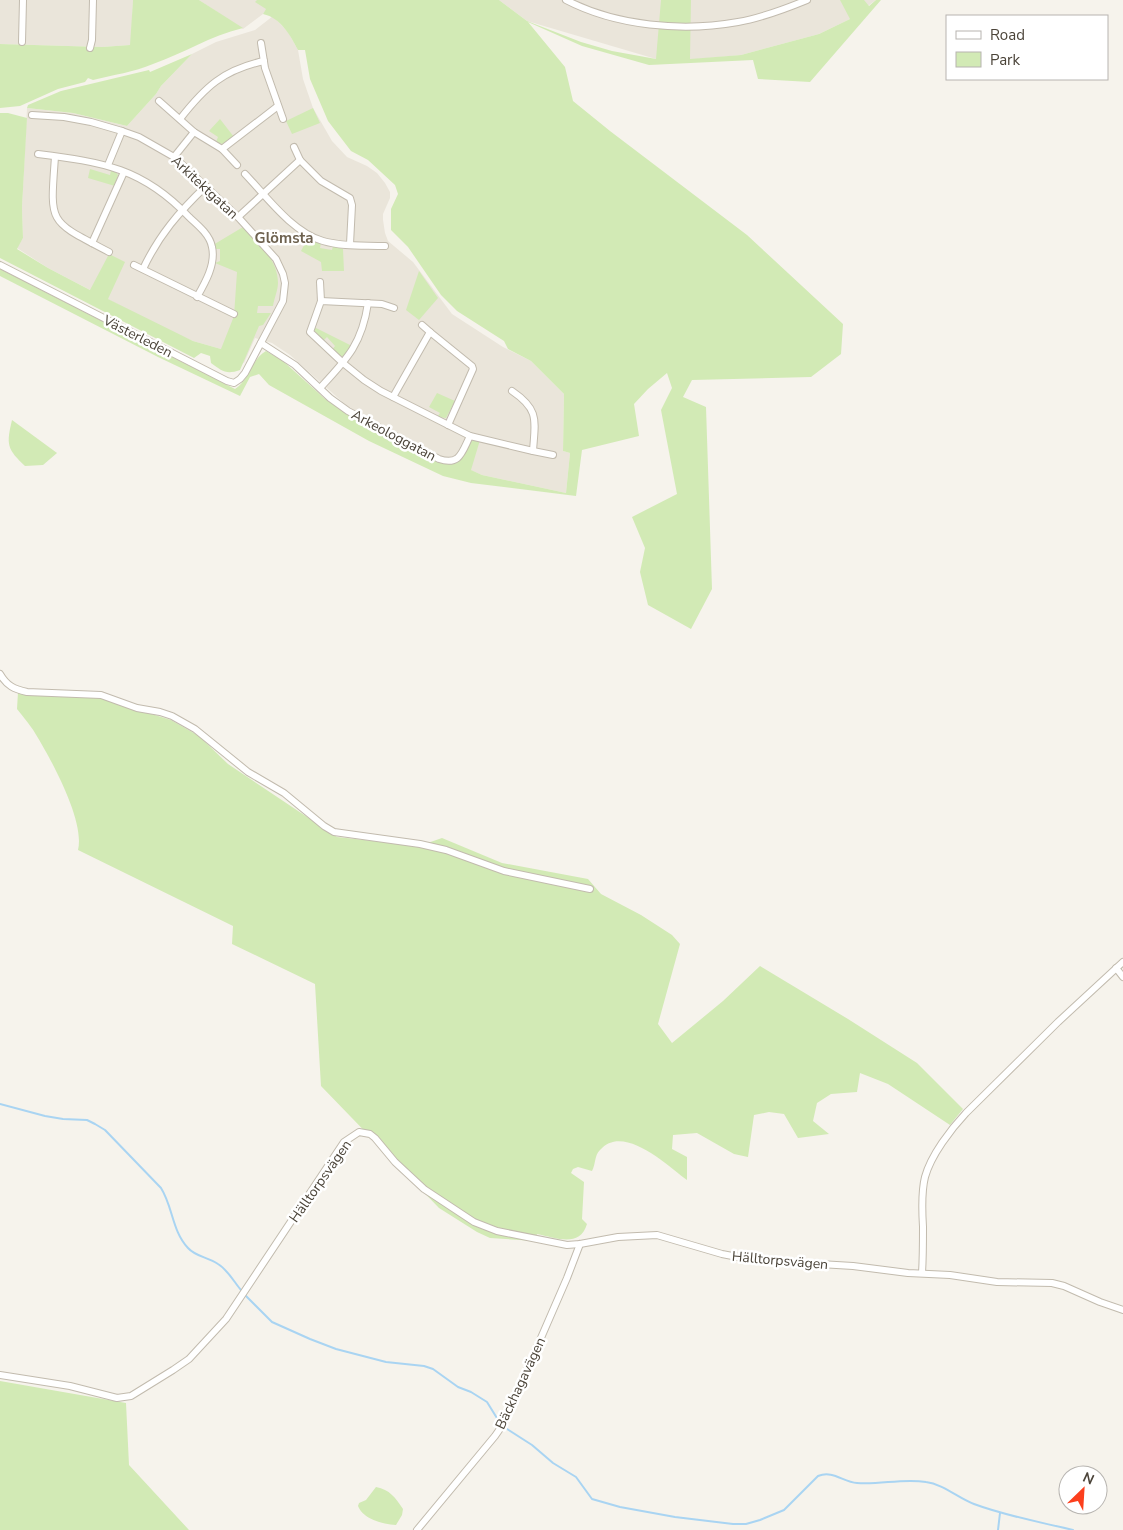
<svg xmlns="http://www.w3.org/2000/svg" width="1123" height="1530" viewBox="0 0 1123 1530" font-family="'Nunito Sans',sans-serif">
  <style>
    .residential { fill: #eae5da }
    .green { fill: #d2eab5 }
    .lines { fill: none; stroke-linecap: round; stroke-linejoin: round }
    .stream { stroke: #a9d4f2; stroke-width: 2 }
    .minor-casing { stroke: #c2bbae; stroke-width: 8 }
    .minor { stroke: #fff; stroke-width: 6 }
    .labels { text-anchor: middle; stroke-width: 5; stroke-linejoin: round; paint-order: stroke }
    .street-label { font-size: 14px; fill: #4b4439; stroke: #fff }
    .neighbourhood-label { font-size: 15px; font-weight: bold; fill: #6e6250; stroke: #fff }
  </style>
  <rect width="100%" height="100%" fill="#f6f3ec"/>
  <g class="residential">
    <polygon points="0,0 133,0 131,45 102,47 0,44"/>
    <polygon points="199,0 273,0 263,14 243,29"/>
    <polygon points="499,0 876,0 850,19 819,34 741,55 697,59 656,59 527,21"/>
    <polygon points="273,16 288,32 298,50 303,79 313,108 332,141 347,157 367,166 377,173 385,183 390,192 390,198 383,214 383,220 385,233 388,241 413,262 452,314 503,347 531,361 564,394 563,451 570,453 566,493 482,475 445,459 347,406 290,355 272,343 255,338 244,363 221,349 193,341 163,328 48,268 17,248 23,238 22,207 27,108 73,113 127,126 156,94 161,86 192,54 216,42 255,30"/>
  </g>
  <g class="green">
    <path d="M133 0H199L243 28C209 36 185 53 153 64 134 72 113 75 93 80L88 78 85 82 58 89 20 106 0 108V44L102 47 130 45Z"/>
    <path d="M257 0H499L527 21 581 42 612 51 656 59 661 0H691L690 59 741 55 819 34 850 19 840 0H864L869 6 876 0H881L810 82 758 79 753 60 649 65 582 46 528 22 565 67 573 101 610 131 747 235 843 324 841 354 811 377 692 380 683 397 706 407 712 589 691 629 648 605 640 572 645 548 632 517 677 494 661 410 672 388 667 373 648 389 634 404 639 436 582 450 576 496 471 483 443 476 369 441 269 385 259 374 250 377 240 396 158 357 0 276V269L235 389C250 380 251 359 266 351L283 361 324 398 341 410 446 463 452 464C458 455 468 437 480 440L471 470 482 475 566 493 570 453 563 451 564 394 531 361 508 349 504 341 457 311 441 295 408 247 391 230V209L398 194 395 185 368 160 351 151 328 121 310 79 305 50H298C290 35 281 18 263 14L266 9 255 2Z"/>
    <polygon points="192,54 161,86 156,94 127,126 73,113 27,108 28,105 61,91 149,70 150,72"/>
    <polygon points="313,108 320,123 292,134 286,121"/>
    <path d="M0 113H8L27 118 22 207 23 238 17 249 48 268 90 290 109 254 125 262 108 299 193 341 221 349 234 316 237 272 215 263 220 261V249H215L213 245 243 227C258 243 278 259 278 283 278 290 274 299 273 306H258L257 313H271L263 325 259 326 240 370C226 375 222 371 211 363L210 356 201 353 194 358 0 258Z"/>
    <polygon points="220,119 234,137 222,144 216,142 218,137 209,131"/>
    <polygon points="90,169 110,175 111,170 115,171 118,175 115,186 88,178"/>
    <polygon points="308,238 321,243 320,248 332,250 333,246 343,249 344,271 322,271 321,262 301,251"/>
    <polygon points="419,271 438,298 419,320 406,310"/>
    <polygon points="314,327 352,346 344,356 340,356 332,350 335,346 327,337 323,341 314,332"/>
    <polygon points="437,393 455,401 446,418 437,417 440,413 429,407"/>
    <path d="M12 420 57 453 43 465 25 466C7 449 6 445 12 420Z"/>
    <path d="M18 692 97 697 171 720 199 736 228 764 337 837 419 846 442 838 502 863 588 879 601 894 641 915 672 935 680 944 658 1024 672 1043 723 1001 760 966 848 1019 917 1063 963 1109 950 1125 888 1084 860 1073 857 1092 831 1094 817 1103 813 1121 829 1134 798 1138 784 1114 769 1112 754 1115 748 1157 734 1154 697 1133 673 1135 672 1149 687 1157V1180C667 1165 623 1123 600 1150 594 1156 596 1164 592 1171L578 1167 573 1169 571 1173 584 1182 582 1219 587 1224C580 1248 556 1238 537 1234L535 1241 490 1238 477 1232 439 1208 321 1086 315 984 232 944 233 926 78 850C85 822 53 763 38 738 32 727 24 718 17 709Z"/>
    <polygon points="0,1381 126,1403 129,1465 189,1530 0,1530"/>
    <path d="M376 1487C390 1490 395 1497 403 1509L402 1515 396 1525C382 1524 363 1519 358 1506L359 1503 366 1500Z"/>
  </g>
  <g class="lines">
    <g class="stream">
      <path d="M0 1104 45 1116 63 1119 87 1120 95 1124 105 1130 161 1188C173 1207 172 1231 188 1248 196 1257 208 1257 218 1264 228 1270 234 1282 241 1290"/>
      <polyline points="245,1295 272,1322 310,1339 336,1349 386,1362 424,1366 433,1369 458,1387 471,1392 487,1402 500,1423"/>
      <path d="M504 1427 532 1445 553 1463 576 1477 592 1499 620 1507 675 1517 733 1524H746L760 1520 784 1510 818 1476C833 1470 843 1482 857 1483 880 1485 903 1478 926 1482 943 1484 958 1498 974 1504 1006 1516 1040 1522 1073 1530"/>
      <polyline points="998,1530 1000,1513"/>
    </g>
    <defs>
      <g id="minor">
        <path d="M566 0C616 26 682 32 738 22 762 18 785 9 807 0"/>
        <polyline points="22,42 23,0"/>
        <polyline points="261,43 265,68 283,119"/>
        <polyline points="90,48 92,40 93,0"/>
        <polyline points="159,101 194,132 222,149 237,165"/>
        <path d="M180 119C205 87 223 70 264 61"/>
        <polyline points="294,147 300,160 321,181 350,198 352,205 350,244"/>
        <polyline points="222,149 278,106"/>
        <path d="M38 154C102 162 143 168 189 217 198 225 210 235 212 247 216 264 205 283 197 297"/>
        <path d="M55 157C50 225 48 220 109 252"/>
        <polyline points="174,157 194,132"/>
        <polyline points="108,165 122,131"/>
        <path d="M245 174C267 197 292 232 323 241 343 247 365 245 385 246"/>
        <polyline points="238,217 300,160"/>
        <polyline points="92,243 124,172"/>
        <polyline points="0,265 227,381 234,383 240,379 245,373 283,301 285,283 283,274 276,259 238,217 174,157 139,137 122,131 91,122 64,117 32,115"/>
        <polyline points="134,265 234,314"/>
        <path d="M143 269C159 235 179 212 206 186"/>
        <polyline points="320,282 321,301"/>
        <path d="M394 308 382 304 321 301 310 332 343 363 364 380 381 391 470 436 533 451C535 421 540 410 512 391"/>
        <polyline points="422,325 430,332"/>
        <path d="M261 343 295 365 330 398 348 411 439 459C460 466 462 452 470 436"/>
        <path d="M320 388C347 359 362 344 368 303"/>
        <polyline points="393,397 430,332 472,366 473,369 448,425"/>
        <polyline points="533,451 553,455"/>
        <path d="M0 674C7 686 14 689 27 692L101 695 137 708 160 712 172 716 195 729 248 772 284 793 324 826 334 832 420 844 446 850 504 871 590 889"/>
        <polyline points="1116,968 1123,977"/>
        <path d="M922 1273C923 1258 923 1242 923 1227 922 1211 921 1193 925 1177 931 1155 951 1129 966 1113L1058 1022 1123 962"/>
        <polyline points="0,1375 70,1386 117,1398 131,1396 173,1370 189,1359 226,1319 344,1142 359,1132 370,1134 375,1138 395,1162 424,1189 474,1222 497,1231 567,1245 580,1244 618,1237 657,1235 722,1254 753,1260 853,1266 908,1273 950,1275 997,1282 1052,1283 1064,1286 1100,1302 1123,1310"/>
        <polyline points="417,1530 495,1436 504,1423 567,1278 580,1244"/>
      </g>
    </defs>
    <use href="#minor" class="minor-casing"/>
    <use href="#minor" class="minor"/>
  </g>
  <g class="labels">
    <g class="street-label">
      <text transform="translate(205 187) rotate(43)" y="5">Arkitektgatan</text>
      <text transform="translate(138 336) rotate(27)" y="5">Västerleden</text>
      <text transform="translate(394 435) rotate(28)" y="5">Arkeologgatan</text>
      <text transform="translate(320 1181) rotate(-55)" y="5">Hälltorpsvägen</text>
      <text transform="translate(780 1260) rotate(5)" y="5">Hälltorpsvägen</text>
      <text transform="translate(520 1383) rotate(-65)" y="5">Bäckhagavägen</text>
    </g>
    <g class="neighbourhood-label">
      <text x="284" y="243">Glömsta</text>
    </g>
  </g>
  <rect x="946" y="15" width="162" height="65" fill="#ffffff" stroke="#b7b4b0"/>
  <rect x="956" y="31" width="25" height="8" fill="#ffffff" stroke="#b7b4b0"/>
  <text x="990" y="40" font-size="15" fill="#4b4439">Road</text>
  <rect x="956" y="52" width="25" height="15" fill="#d2eab5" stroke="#b7b4b0"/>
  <text x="990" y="65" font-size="15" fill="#4b4439">Park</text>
  <g transform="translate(1083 1490) rotate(25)"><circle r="24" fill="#ffffff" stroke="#b7b4b0"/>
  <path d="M0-4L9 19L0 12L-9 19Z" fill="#fc3f1d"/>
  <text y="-8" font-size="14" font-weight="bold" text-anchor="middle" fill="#4b4439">N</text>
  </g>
</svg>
